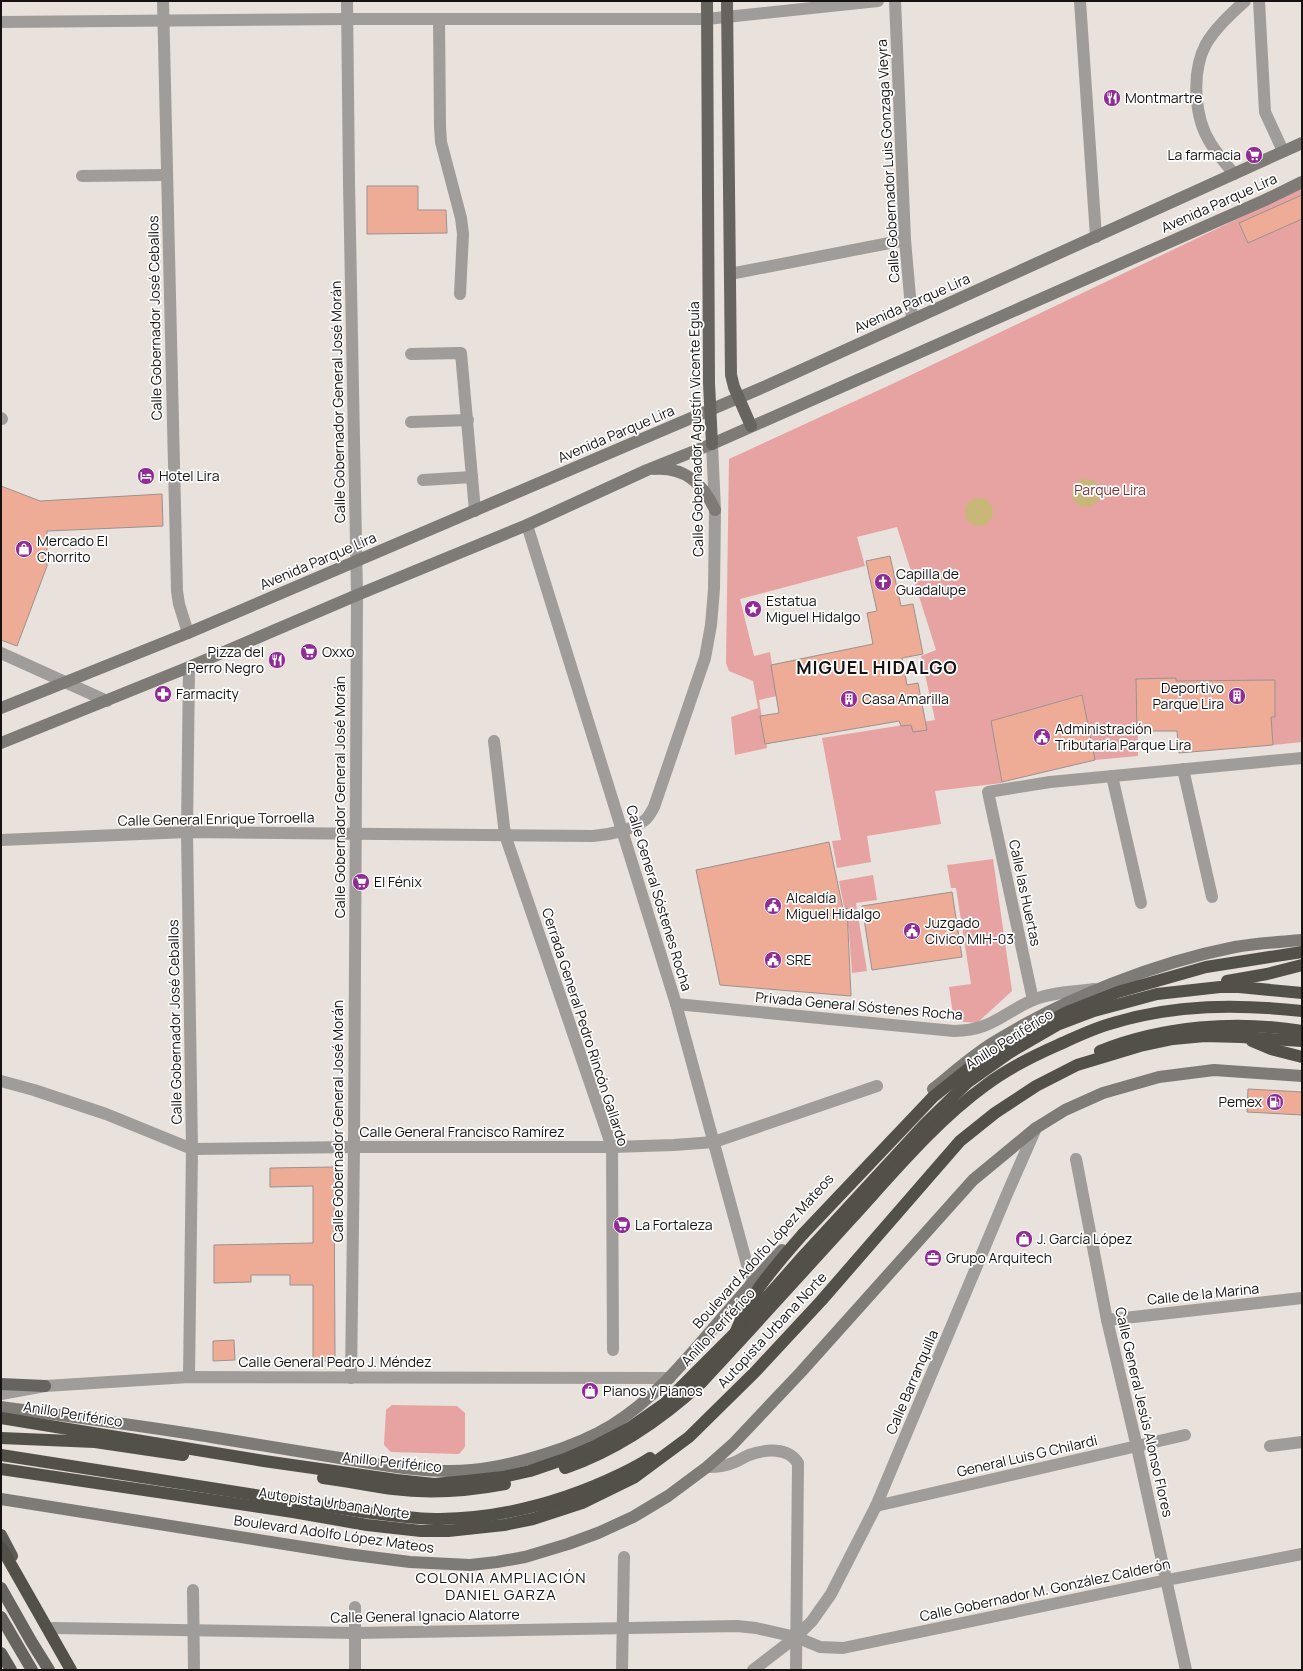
<svg xmlns="http://www.w3.org/2000/svg" width="1303" height="1671" viewBox="0 0 1303 1671" font-family="Manrope,sans-serif">
  <style>
    .green { fill: #e6a3a2 }
    .water { fill: #c9b779 }
    .building { fill: #eeac97; stroke: #9a918f }
    .lines { fill: none; stroke-linecap: round; stroke-linejoin: round }
    .minor { stroke: #9f9c9a; stroke-width: 12 }
    .tertiary { stroke: #9f9c9a; stroke-width: 12 }
    .secondary { stroke: #7e7b77; stroke-width: 12 }
    .primary { stroke: #67635e; stroke-width: 12 }
    .trunk { stroke: #5d5954; stroke-width: 12 }
    .motorway { stroke: #534f49; stroke-width: 12 }
    .motorway-bridge { stroke: #534f49; stroke-width: 12 }
    .labels { text-anchor: middle; stroke-width: 3.5; stroke-linejoin: round; paint-order: stroke }
    .poi-label { font-size: 14px; fill: #151211; stroke: #fff; text-anchor: start }
    .street-label { font-size: 14px; fill: #151211; stroke: #fff }
    .park-label { font-size: 14px; fill: #823034; stroke: #fff }
    .neighbourhood-label { font-size: 15px; letter-spacing: 1px; fill: #151211; stroke: #fff }
    .district-label { font-size: 18px; font-weight: bold; letter-spacing: 1px; fill: #151211; stroke: #fff }
  </style>
  <rect width="100%" height="100%" fill="#e8e1dc"/>
  <g class="green">
    <polygon points="1302,188 1302,742 1273,745 1272,731 1218,718 1275,717 1275,680 1198,681 1176,711 1176,678 1137,679 1138,756 1095,760 1081,695 991,721 1002,783 935,791 941,824 867,836 871,862 837,868 832,841 841,840 822,738 935,720 921,656 936,650 897,527 857,537 865,566 740,599 754,656 770,652 777,696 759,700 767,748 735,755 731,717 758,708 753,681 729,671 726,663 729,459 890,385"/>
    <polygon points="993,859 1012,991 977,1023 954,1021 949,987 971,984 956,888 951,888 947,865"/>
    <polygon points="873,875 877,900 856,903 867,971 852,973 849,932 839,881"/>
    <polygon points="392,1405 457,1406 465,1413 465,1447 459,1454 391,1452 384,1445 386,1410"/>
  </g>
  <g class="water">
    <circle cx="1086" cy="493" r="14"/>
    <circle cx="979" cy="512" r="14"/>
  </g>
  <g class="building">
    <polygon points="367,186 418,186 418,210 446,210 447,233 367,234"/>
    <polygon points="1302,195 1302,219 1248,243 1239,223"/>
    <polygon points="1,486 40,501 162,494 163,526 47,531 47,566 17,646 1,640"/>
    <polygon points="890,556 901,606 913,604 923,654 902,658 907,685 918,683 927,730 913,732 911,725 901,726 899,721 765,744 760,716 779,713 771,665 873,644 867,613 877,611 866,561"/>
    <polygon points="1176,678 1176,681 1275,680 1275,717 1271,717 1273,745 1179,753 1177,731 1137,731 1136,679"/>
    <polygon points="1082,695 1095,760 1002,782 991,721"/>
    <polygon points="829,842 843,909 847,908 851,996 720,985 696,870"/>
    <polygon points="952,892 962,957 872,970 862,906"/>
    <polygon points="1248,1089 1302,1092 1302,1115 1247,1112"/>
    <polygon points="334,1167 335,1361 313,1361 313,1285 290,1285 290,1275 251,1275 251,1282 214,1283 214,1245 313,1243 313,1186 270,1187 270,1168"/>
    <polygon points="234,1340 235,1360 213,1361 213,1341"/>
  </g>
  <g class="lines">
    <g class="minor">
      <polyline points="163,1 177,591 179,604 188,633"/>
      <polyline points="895,1 905,240 912,319"/>
      <polyline points="1080,1 1096,237"/>
      <polyline points="1259,1 1265,112 1283,151"/>
      <polyline points="439,19 440,126 441,142 461,218 463,234 460,294"/>
      <polyline points="1,22 348,19 707,19 878,1"/>
      <path d="M1234 174C1226 164 1218 155 1211 144 1194 118 1191 72 1206 44 1216 27 1231 14 1245 1"/>
      <polyline points="82,176 167,175"/>
      <polyline points="730,274 905,240"/>
      <polyline points="411,354 461,353 475,511"/>
      <polyline points="1,418 2,419"/>
      <polyline points="411,422 468,420"/>
      <polyline points="423,480 472,477"/>
      <polyline points="527,525 676,1004 752,1283"/>
      <polyline points="1,653 107,701"/>
      <polyline points="494,741 505,835 612,1147 613,1350"/>
      <polyline points="1183,769 1212,897"/>
      <polyline points="1112,776 1141,903"/>
      <path d="M1 840 187 832 593 836C608 835 633 830 645 820 649 817 651 812 654 807L705 658 711 625 714 589 715 510 712 444"/>
      <polyline points="1033,1000 988,792 1050,782 1302,758"/>
      <path d="M676 1004 954 1031C991 1031 1003 1013 1033 1000 1052 992 1074 992 1094 989"/>
      <polyline points="1,1081 34,1090 106,1114 192,1149 354,1147 612,1147 674,1145 714,1142 877,1086"/>
      <polyline points="1076,1159 1107,1320 1137,1447 1186,1670"/>
      <polyline points="1107,1320 1302,1298"/>
      <polyline points="189,1377 192,1149 187,832 189,667"/>
      <polyline points="1270,1446 1302,1442"/>
      <polyline points="876,1506 1185,1435"/>
      <polyline points="193,1590 194,1670"/>
      <polyline points="355,1607 355,1670"/>
      <polyline points="53,1628 356,1633 737,1626 756,1628 796,1637 820,1647 843,1648 1167,1580 1302,1554"/>
      <polyline points="622,1670 624,1557"/>
      <polyline points="753,1670 796,1637"/>
    </g>
    <g class="tertiary">
      <polyline points="347,1 349,183 357,595 354,1147 351,1378"/>
      <polyline points="1,1394 45,1386 189,1377 670,1378"/>
      <path d="M707 1467C717 1467 726 1466 735 1462 740 1460 744 1457 749 1455 766 1449 788 1447 798 1463L796 1670"/>
      <polyline points="796,1637 812,1621 831,1594 876,1506 1007,1194 1036,1128"/>
    </g>
    <g class="secondary">
      <path d="M654 469C685 467 703 483 715 510"/>
      <polyline points="1,708 188,633 766,386 1302,143"/>
      <polyline points="1,743 189,667 357,595 527,525 647,470 712,444 1265,200 1302,182"/>
      <path d="M933 1089C953 1073 974 1054 996 1041 1066 998 1154 963 1235 947 1257 943 1280 942 1302 940"/>
      <path d="M1 1407C73 1417 145 1426 217 1438 260 1445 303 1452 346 1459 387 1466 431 1474 472 1470 515 1466 576 1447 612 1425 651 1401 681 1366 710 1332 734 1304 757 1277 782 1250"/>
      <polyline points="1,1499 347,1554 410,1562 470,1565 497,1562 525,1557 568,1544 598,1533 633,1517 668,1496 707,1467 733,1444 801,1372 973,1180 1036,1128 1065,1110 1103,1093 1159,1077 1214,1070 1302,1076"/>
    </g>
    <g class="primary">
      <polyline points="707,1 709,383 712,444"/>
      <polyline points="727,1 731,375 734,387 751,426"/>
      <polyline points="1,1384 45,1386"/>
      <polyline points="1,1588 31,1641 49,1670"/>
      <polyline points="1,1617 32,1670"/>
    </g>
    <g class="trunk">
      <polyline points="1,1535 12,1556"/>
      <polyline points="1,1653 11,1670"/>
    </g>
    <g class="motorway">
      <polyline points="1227,981 1267,974 1302,965"/>
      <polyline points="1252,1041 1271,1049 1302,1057"/>
      <path d="M1100 1051C1163 1026 1235 1020 1302 1031"/>
      <polyline points="803,1234 933,1097 973,1065 997,1049 1067,1012 1118,992 1206,967 1302,952"/>
      <polyline points="1,1418 264,1461 397,1480 434,1484 467,1481 503,1477 530,1471 565,1459 595,1446 631,1427 664,1404 737,1331 804,1255 924,1125 968,1082 1009,1053 1057,1025 1094,1011 1157,994 1220,987 1239,987 1302,993"/>
      <polyline points="1,1438 95,1442 183,1455"/>
      <path d="M1 1455 364 1512C389 1515 414 1519 440 1519 502 1518 565 1501 621 1474 631 1469 641 1464 650 1458"/>
      <path d="M565 1468C617 1450 662 1419 702 1382 752 1328 801 1274 851 1219 893 1173 935 1122 986 1085 1007 1069 1033 1056 1058 1045 1076 1037 1094 1028 1113 1023 1175 1004 1238 1004 1302 1011"/>
      <polyline points="1,1469 293,1512 367,1525 421,1531 448,1531 504,1525 533,1519 582,1503 635,1477 689,1437 755,1372 821,1301 960,1141 995,1113 1036,1086 1077,1065 1140,1046 1173,1039 1205,1036 1241,1037 1302,1041"/>
      <path d="M323 1478C347 1481 370 1486 393 1489 431 1494 468 1491 505 1484"/>
      <polyline points="1,1547 71,1670"/>
    </g>
    <path class="motorway-bridge" d="M729 1351C744 1300 769 1273 803 1234"/>
  </g>
  <defs>
    <symbol id="restaurant-disc" viewBox="-11 -11 22 22"><circle r="9.5" fill="#8f2d95" stroke="#fff"/><path d="M-5-6h1v4h1v-4h1v4h1v-4h1v5L-1.5 .5V6h-2V.5L-5-1ZM5-6V6H3V1.5H1.5Q1.5-4 5-6Z" fill="#fff"/></symbol>
    <symbol id="supermarket-disc" viewBox="-11 -11 22 22"><circle r="9.5" fill="#8f2d95" stroke="#fff"/><path d="M-6-5.5h2.5l.6 2H6L4.5 2H-2.5L-4.4-4H-6ZM-1.5 3.2a1.3 1.3 0 1 0 .1 0ZM3 3.2a1.3 1.3 0 1 0 .1 0Z" fill="#fff"/></symbol>
    <symbol id="hotel-disc" viewBox="-11 -11 22 22"><circle r="9.5" fill="#8f2d95" stroke="#fff"/><path d="M-6-4.5h1.5V1H6V5H4.5V3h-9V5H-6ZM-4 0a1.8 1.8 0 1 1 3.6 0ZM.5 0V-2.5h3Q6-2.5 6 0Z" fill="#fff"/></symbol>
    <symbol id="shop-disc" viewBox="-11 -11 22 22"><circle r="9.5" fill="#8f2d95" stroke="#fff"/><path d="M-5-2.5h2.3a2.7 3.5 0 0 1 5.4 0H5L5.5 6h-11ZM-1.5-2.5h3a1.5 2.3 0 0 0-3 0Z" fill="#fff"/></symbol>
    <symbol id="church-disc" viewBox="-11 -11 22 22"><circle r="9.5" fill="#8f2d95" stroke="#fff"/><path d="M-1.2-6h2.4v3.5h3.3v2.4h-3.3V6h-2.4V-.1h-3.3v-2.4h3.3Z" fill="#fff"/></symbol>
    <symbol id="sight-disc" viewBox="-11 -11 22 22"><circle r="9.5" fill="#8f2d95" stroke="#fff"/><path d="M0-6L1.8-2.2L6-1.7L2.9 1.2L3.7 5.4L0 3.3L-3.7 5.4L-2.9 1.2L-6-1.7L-1.8-2.2Z" fill="#fff"/></symbol>
    <symbol id="pharmacy-disc" viewBox="-11 -11 22 22"><circle r="9.5" fill="#8f2d95" stroke="#fff"/><path d="M-2-6h4v4h4v4h-4v4h-4v-4h-4v-4h4Z" fill="#fff"/></symbol>
    <symbol id="building-disc" viewBox="-11 -11 22 22"><circle r="9.5" fill="#8f2d95" stroke="#fff"/><path d="M-4-6H4V6H1V3H-1V6H-4ZM-2.5-4.3h1.7v1.8h-1.7ZM.8-4.3h1.7v1.8H.8ZM-2.5-1h1.7V.8h-1.7ZM.8-1h1.7V.8H.8Z" fill="#fff"/></symbol>
    <symbol id="civic-disc" viewBox="-11 -11 22 22"><circle r="9.5" fill="#8f2d95" stroke="#fff"/><path d="M-.6-6.5H3V-4.5H.6V-3L4-1V1h2V6H-6V1h2V-1L-.6-3ZM-1.2 2.5V6h2.4V2.5Z" fill="#fff"/></symbol>
    <symbol id="fuel-disc" viewBox="-11 -11 22 22"><circle r="9.5" fill="#8f2d95" stroke="#fff"/><path d="M-5.5-6h7V0h2V4h1.3V-2.5L3-4.5l.8-.8L6-3V5H2.5V1h-1V6h-7ZM-4.2-4.7v3.2H.2V-4.7Z" fill="#fff"/></symbol>
    <symbol id="office-disc" viewBox="-11 -11 22 22"><circle r="9.5" fill="#8f2d95" stroke="#fff"/><path d="M-6-3h4V-5.5h4V-3h4V5H-6ZM-1-4.5V-3h2v-1.5ZM-6 0V1H6V0Z" fill="#fff"/></symbol>
  </defs>
  <g fill-rule="evenodd">
    <use href="#restaurant-disc" x="1102" y="88" width="20" height="20"/>
    <use href="#supermarket-disc" x="1244" y="145" width="20" height="20"/>
    <use href="#hotel-disc" x="136" y="466" width="20" height="20"/>
    <use href="#shop-disc" x="14" y="539" width="20" height="20"/>
    <use href="#church-disc" x="873" y="572" width="20" height="20"/>
    <use href="#sight-disc" x="743" y="599" width="20" height="20"/>
    <use href="#supermarket-disc" x="299" y="642" width="20" height="20"/>
    <use href="#restaurant-disc" x="267" y="650" width="20" height="20"/>
    <use href="#pharmacy-disc" x="153" y="684" width="20" height="20"/>
    <use href="#building-disc" x="1227" y="686" width="20" height="20"/>
    <use href="#building-disc" x="839" y="689" width="20" height="20"/>
    <use href="#civic-disc" x="1032" y="727" width="20" height="20"/>
    <use href="#supermarket-disc" x="351" y="872" width="20" height="20"/>
    <use href="#civic-disc" x="763" y="896" width="20" height="20"/>
    <use href="#civic-disc" x="902" y="921" width="20" height="20"/>
    <use href="#civic-disc" x="763" y="950" width="20" height="20"/>
    <use href="#fuel-disc" x="1265" y="1092" width="20" height="20"/>
    <use href="#supermarket-disc" x="612" y="1215" width="20" height="20"/>
    <use href="#shop-disc" x="1014" y="1229" width="20" height="20"/>
    <use href="#office-disc" x="923" y="1248" width="20" height="20"/>
    <use href="#shop-disc" x="580" y="1381" width="20" height="20"/>
  </g>
  <g class="labels">
    <g class="poi-label">
      <text x="1125" y="103">Montmartre</text>
      <text x="1241" y="160" text-anchor="end">La farmacia</text>
      <text x="159" y="481">Hotel Lira</text>
      <text x="37" y="546">Mercado El<tspan x="37" dy="16">Chorrito</tspan></text>
      <text x="896" y="579">Capilla de<tspan x="896" dy="16">Guadalupe</tspan></text>
      <text x="766" y="606">Estatua<tspan x="766" dy="16">Miguel Hidalgo</tspan></text>
      <text x="264" y="657" text-anchor="end">Pizza del<tspan x="264" dy="16">Perro Negro</tspan></text>
      <text x="322" y="657">Oxxo</text>
      <text x="1224" y="693" text-anchor="end">Deportivo<tspan x="1224" dy="16">Parque Lira</tspan></text>
      <text x="176" y="699">Farmacity</text>
      <text x="862" y="704">Casa Amarilla</text>
      <text x="1055" y="734">Administración<tspan x="1055" dy="16">Tributaria Parque Lira</tspan></text>
      <text x="374" y="887">El Fénix</text>
      <text x="786" y="903">Alcaldía<tspan x="786" dy="16">Miguel Hidalgo</tspan></text>
      <text x="925" y="928">Juzgado<tspan x="925" dy="16">Civico MIH-03</tspan></text>
      <text x="786" y="965">SRE</text>
      <text x="1262" y="1107" text-anchor="end">Pemex</text>
      <text x="635" y="1230">La Fortaleza</text>
      <text x="1037" y="1244">J. García López</text>
      <text x="946" y="1263">Grupo Arquitech</text>
      <text x="603" y="1396">Pianos y Pianos</text>
    </g>
    <g class="street-label">
      <text transform="translate(888 161) rotate(-93)" y="5">Calle Gobernador Luis Gonzaga Vieyra</text>
      <text transform="translate(1219 203) rotate(-24)" y="5">Avenida Parque Lira</text>
      <text transform="translate(912 303) rotate(-24)" y="5">Avenida Parque Lira</text>
      <text transform="translate(155 318) rotate(-91)" y="5">Calle Gobernador José Ceballos</text>
      <text transform="translate(338 402) rotate(-91)" y="5">Calle Gobernador General José Morán</text>
      <text transform="translate(696 429) rotate(-91)" y="5">Calle Gobernador Agustín Vicente Eguía</text>
      <text transform="translate(616 434) rotate(-23)" y="5">Avenida Parque Lira</text>
      <text transform="translate(318 561) rotate(-23)" y="5">Avenida Parque Lira</text>
      <text transform="translate(340 797) rotate(-90)" y="5">Calle Gobernador General José Morán</text>
      <text transform="translate(216 819) rotate(-1)" y="5">Calle General Enrique Torroella</text>
      <text transform="translate(1025 893) rotate(78)" y="5">Calle las Huertas</text>
      <text transform="translate(659 898) rotate(73)" y="5">Calle General Sóstenes Rocha</text>
      <text transform="translate(859 1006) rotate(5)" y="5">Privada General Sóstenes Rocha</text>
      <text transform="translate(175 1022) rotate(-91)" y="5">Calle Gobernador José Ceballos</text>
      <text transform="translate(585 1027) rotate(72)" y="5">Cerrada General Pedro Rincón Gallardo</text>
      <text transform="translate(1009 1039) rotate(-32)" y="5">Anillo Periférico</text>
      <text transform="translate(338 1121) rotate(-90)" y="5">Calle Gobernador General José Morán</text>
      <text x="462" y="1137">Calle General Francisco Ramírez</text>
      <text transform="translate(763 1251) rotate(-48)" y="5">Boulevard Adolfo López Mateos</text>
      <text transform="translate(1203 1294) rotate(-6)" y="5">Calle de la Marina</text>
      <text transform="translate(718 1327) rotate(-47)" y="5">Anillo Periférico</text>
      <text transform="translate(772 1330) rotate(-47)" y="5">Autopista Urbana Norte</text>
      <text x="335" y="1367">Calle General Pedro J. Méndez</text>
      <text transform="translate(912 1382) rotate(-67)" y="5">Calle Barranquilla</text>
      <text transform="translate(1144 1412) rotate(77)" y="5">Calle General Jesús Alonso Flores</text>
      <text transform="translate(73 1414) rotate(9)" y="5">Anillo Periférico</text>
      <text transform="translate(1027 1456) rotate(-13)" y="5">General Luis G Chilardi</text>
      <text transform="translate(392 1462) rotate(6)" y="5">Anillo Periférico</text>
      <text transform="translate(334 1503) rotate(8)" y="5">Autopista Urbana Norte</text>
      <text transform="translate(334 1534) rotate(8)" y="5">Boulevard Adolfo López Mateos</text>
      <text transform="translate(1045 1590) rotate(-12)" y="5">Calle Gobernador M. González Calderón</text>
      <text transform="translate(425 1616) rotate(-1)" y="5">Calle General Ignacio Alatorre</text>
    </g>
    <g class="park-label">
      <text x="1110" y="495">Parque Lira</text>
    </g>
    <g class="neighbourhood-label">
      <text x="501" y="1583">COLONIA AMPLIACIÓN<tspan x="501" dy="17">DANIEL GARZA</tspan></text>
    </g>
    <g class="district-label">
      <text x="877" y="674">MIGUEL HIDALGO</text>
    </g>
  </g>
  <rect width="1303" height="1671" fill="none" stroke="#151211" stroke-width="4"/>
</svg>
